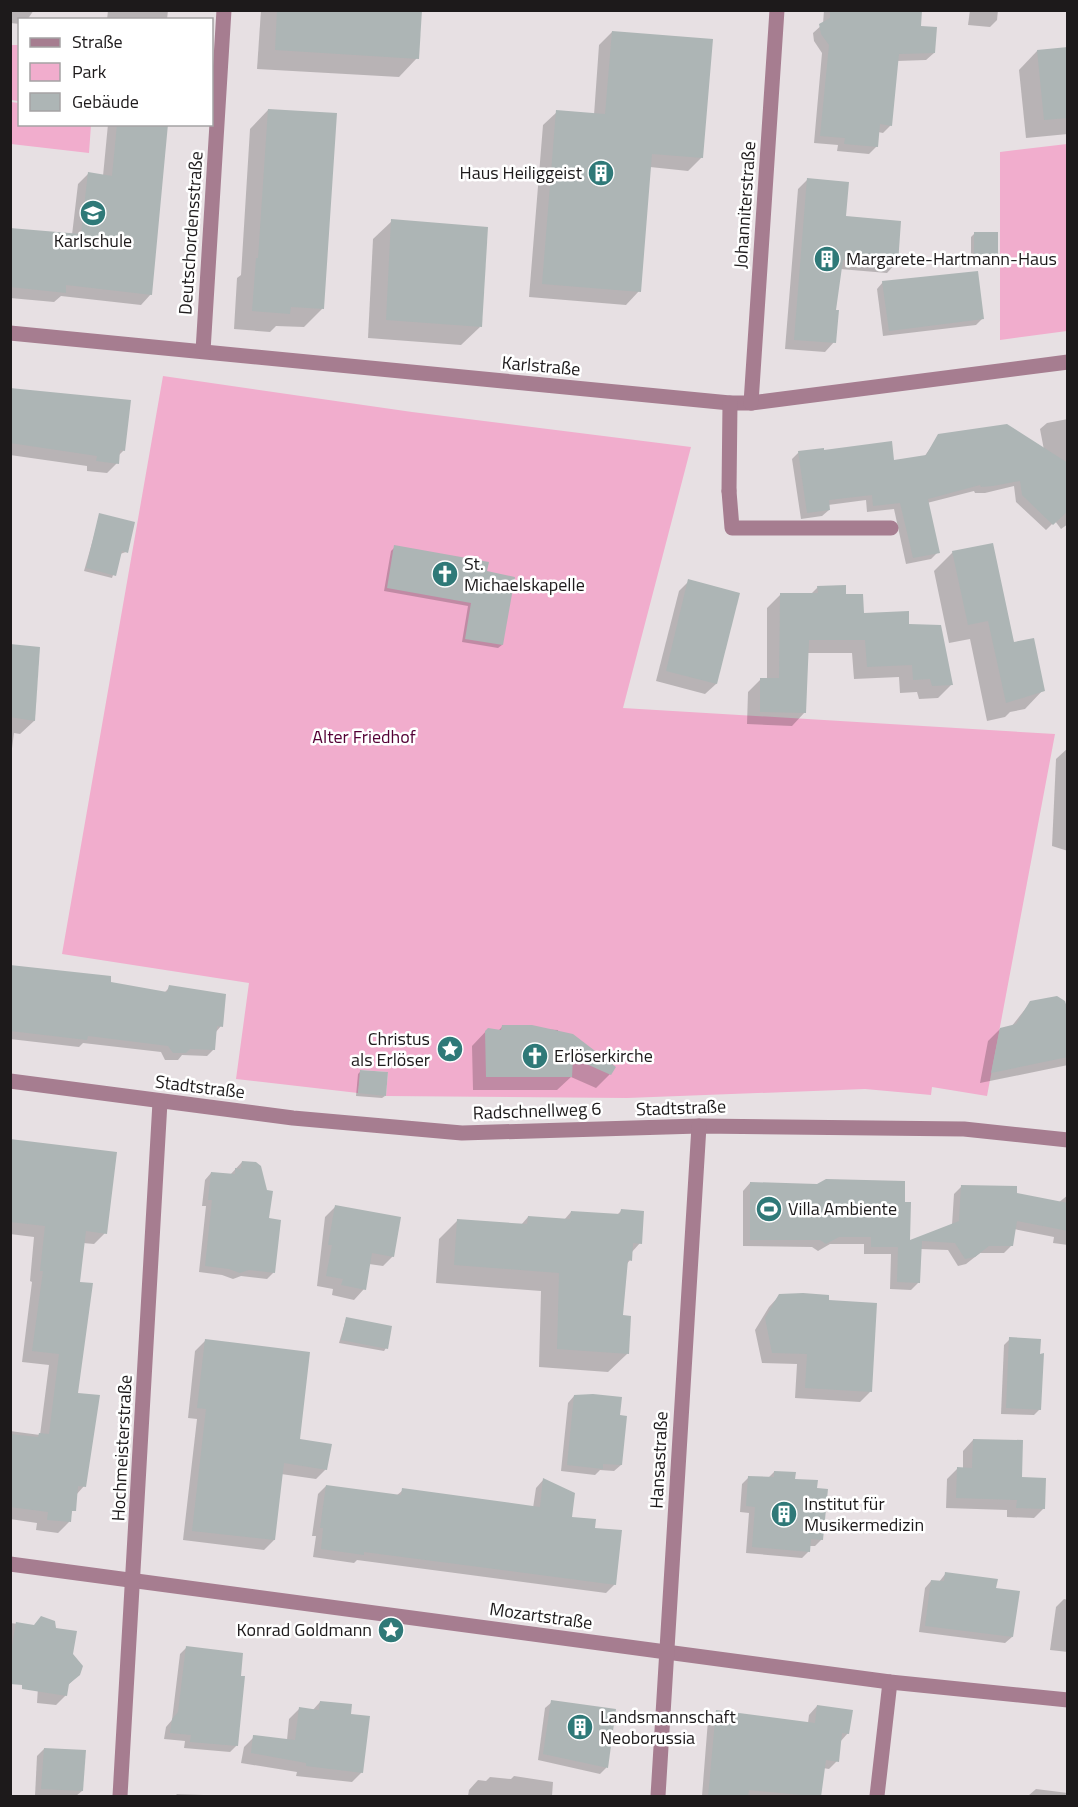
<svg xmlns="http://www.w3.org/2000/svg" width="1078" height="1807" viewBox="0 0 1078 1807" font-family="'Titillium Web',sans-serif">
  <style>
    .green { fill: #f1adcd }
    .shadow { fill: #0003 }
    .building { fill: #adb5b5 }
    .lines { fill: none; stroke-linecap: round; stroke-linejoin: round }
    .service { stroke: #a67d90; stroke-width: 15 }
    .minor { stroke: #a67d90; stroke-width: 15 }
    .labels { text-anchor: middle; stroke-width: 5; stroke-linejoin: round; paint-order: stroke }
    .poi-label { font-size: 18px; fill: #1d1a1b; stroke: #fff; text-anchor: start }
    .street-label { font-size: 18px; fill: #1d1a1b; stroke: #fff }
    .park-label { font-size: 18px; fill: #540035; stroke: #fff }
  </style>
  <rect width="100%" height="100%" fill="#e7e0e3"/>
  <g class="green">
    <polygon points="10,45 19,45 19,101 11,100"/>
    <polygon points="11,102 19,103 20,124 91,125 89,153 11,144"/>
    <polygon points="1067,144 1067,331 1000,340 1000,152"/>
    <polygon points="163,376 412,412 691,447 623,708 1055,734 987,1096 932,1087 931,1095 865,1089 627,1098 386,1096 388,1072 361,1070 358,1093 236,1079 249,983 62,954"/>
  </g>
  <g class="shadow">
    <polygon points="10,10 34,10 27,20 20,20 20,24 10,23"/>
    <polygon points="108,10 168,10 167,20 107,20"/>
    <polygon points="261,10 420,10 417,58 399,77 257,69"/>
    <polygon points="824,10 920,10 919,27 934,53 926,60 897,61 891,125 883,133 878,132 877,146 869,154 837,151 838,145 814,143 822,53 814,41 813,33 823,24"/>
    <polygon points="970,10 998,10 997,20 990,27 968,25"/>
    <polygon points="612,32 702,157 688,171 650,167 639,291 626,305 529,297 543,125 557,112 594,115 599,45"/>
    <polygon points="1068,48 1068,134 1026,138 1019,70 1037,51"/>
    <polygon points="268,110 322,309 304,327 276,326 270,332 234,329 237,278 241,275 250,129"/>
    <polygon points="108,124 167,124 151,294 141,305 61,296 54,302 10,298 10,229 72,235 78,184 88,174 103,176"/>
    <polygon points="807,180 896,263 887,273 840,269 834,311 834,342 825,352 785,349 798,189"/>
    <polygon points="392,221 480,327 461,345 368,338 373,239"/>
    <polygon points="974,234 997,254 994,257 971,257 971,237"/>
    <polygon points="883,282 983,318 976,325 883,336 877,289"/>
    <polygon points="10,390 124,450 118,456 117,463 107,473 87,471 87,466 10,455"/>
    <polygon points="1068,419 1068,524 1061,529 1055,521 1046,530 1016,502 1014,486 985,493 975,493 974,491 927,503 938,552 931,559 906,564 894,509 867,512 866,500 828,505 829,510 822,516 801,519 792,459 799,452 823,452 893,461 924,457 939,436 1044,450 1040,429 1047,423"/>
    <polygon points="100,515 126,552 120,554 112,578 84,571"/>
    <polygon points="395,547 485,573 502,645 498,648 462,642 468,606 384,591 391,551"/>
    <polygon points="953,552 1043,690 1025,709 1010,712 1005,717 987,721 970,639 949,643 934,571"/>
    <polygon points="689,581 738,594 716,684 705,694 656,681 679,591"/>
    <polygon points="818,587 844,595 862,615 908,625 951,685 938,698 919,699 917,692 900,693 899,677 854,679 852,653 807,653 805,712 792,726 747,724 748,692 761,679 767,679 767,608 781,594 810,595"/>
    <polygon points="10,645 39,648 34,721 20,734 14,733 10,764"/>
    <polygon points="1068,748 1068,851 1052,846 1056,759"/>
    <polygon points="10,966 164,993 170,987 221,1026 215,1033 214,1049 207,1056 182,1055 178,1060 165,1060 161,1052 83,1043 79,1047 10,1039"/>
    <polygon points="1030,1003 1068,1015 1068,1065 980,1083 988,1041 1000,1029 1011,1027"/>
    <polygon points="502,1027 558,1030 558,1033 610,1074 596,1088 571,1077 557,1090 473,1090 472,1046 488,1029 498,1031"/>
    <polygon points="361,1071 385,1096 382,1098 356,1096 358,1074"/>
    <polygon points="10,1140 105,1233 94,1244 83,1243 79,1283 76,1394 84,1486 76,1495 69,1522 58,1533 36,1530 37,1523 10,1519 10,1431 40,1435 49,1365 22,1362 32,1282 30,1281 34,1237 10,1234"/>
    <polygon points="242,1162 267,1219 274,1272 267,1279 241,1276 233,1279 222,1275 199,1272 206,1206 202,1206 205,1180 211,1173 230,1175"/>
    <polygon points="750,1183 904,1204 909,1242 952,1225 954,1194 962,1186 1058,1203 1068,1195 1068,1245 1053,1243 1054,1237 1014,1229 1012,1245 1004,1253 980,1253 966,1264 958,1266 948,1250 920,1249 919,1282 911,1290 890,1289 891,1254 864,1254 864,1244 830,1244 818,1251 812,1247 743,1246 743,1191"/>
    <polygon points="335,1207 393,1256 383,1266 369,1264 364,1289 354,1300 332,1295 333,1289 317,1286 325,1217"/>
    <polygon points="621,1211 640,1243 631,1253 630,1260 626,1265 621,1317 627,1354 608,1372 539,1367 541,1291 436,1283 439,1239 458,1220 521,1225 528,1217 564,1220 571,1212 617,1215"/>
    <polygon points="779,1296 828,1302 870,1392 860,1402 795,1398 797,1364 762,1363 755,1330 769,1307"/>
    <polygon points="346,1319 386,1348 384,1351 339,1343"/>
    <polygon points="1010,1339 1040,1409 1034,1415 1001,1414 1004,1345"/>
    <polygon points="205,1341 326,1469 316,1479 281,1474 274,1540 264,1550 183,1540 197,1419 188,1418 195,1351"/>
    <polygon points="574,1396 619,1416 621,1465 614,1471 600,1470 595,1475 561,1471 568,1403"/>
    <polygon points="973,1440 1020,1479 1044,1508 1034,1518 1007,1517 1007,1510 946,1508 947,1479 957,1469 963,1469 963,1451"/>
    <polygon points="774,1472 793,1480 822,1539 815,1546 809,1546 809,1551 802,1558 746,1553 749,1513 740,1512 742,1484 749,1477 768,1478"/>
    <polygon points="544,1479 570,1518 593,1529 615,1584 606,1593 357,1560 354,1563 313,1557 316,1536 312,1536 318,1494 326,1486 396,1496 403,1490 533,1508 536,1488"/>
    <polygon points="946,1573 995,1590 1012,1637 1005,1643 919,1632 925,1588 931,1581 939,1582"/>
    <polygon points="1064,1599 1068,1600 1068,1652 1050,1650 1056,1607"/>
    <polygon points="10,1623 19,1624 10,1671"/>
    <polygon points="41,1639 72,1654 79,1674 67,1686 66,1695 56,1705 37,1703"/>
    <polygon points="186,1648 237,1745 230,1752 184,1748 185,1741 164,1739 166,1727 172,1720 180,1654"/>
    <polygon points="320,1702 349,1715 362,1772 352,1782 296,1776 297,1772 241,1763 244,1747 254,1737 287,1740 289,1719 299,1709 312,1711"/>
    <polygon points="552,1702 614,1711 606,1768 600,1774 538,1760 545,1708"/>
    <polygon points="817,1706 848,1733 840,1742 837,1761 829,1769 823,1768 820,1796 702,1796 708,1720 716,1712 808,1723 809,1715"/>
    <polygon points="44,1749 82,1791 76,1796 35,1796 37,1756"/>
    <polygon points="514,1776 553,1782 552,1796 468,1796 469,1790 478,1780 486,1781 490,1777 511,1779"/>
    <polygon points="1036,1789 1068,1793 1068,1796 1028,1796"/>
    <polygon points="177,1794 231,1796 175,1796"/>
  </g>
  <g class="building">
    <polygon points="277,10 422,10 419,59 275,50"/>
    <polygon points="830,10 922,10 921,26 937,27 935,53 899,54 892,126 880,124 878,147 844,144 845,138 820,136 829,45 821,34 819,24 830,18"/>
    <polygon points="612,31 713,39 703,158 652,154 641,292 542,284 556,110 605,114"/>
    <polygon points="1068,47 1068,118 1044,120 1037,50"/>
    <polygon points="268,109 337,113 324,309 291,307 290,314 252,311 256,258 258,258"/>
    <polygon points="117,124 168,124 152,295 66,285 66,293 10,287 10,228 81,234 88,172 112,176"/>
    <polygon points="807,178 849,182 846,216 901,221 898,264 843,260 836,310 839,310 836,343 794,340"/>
    <polygon points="391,219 488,227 482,327 386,320"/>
    <rect x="974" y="232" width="24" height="23"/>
    <polygon points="978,271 984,319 889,331 882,281"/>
    <polygon points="10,388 131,400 125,451 120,450 119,464 96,461 97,456 10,443"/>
    <polygon points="1007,424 1068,463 1068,511 1053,525 1022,495 1020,481 993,486 981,487 980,485 928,499 940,553 913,558 900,503 873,506 872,495 829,500 830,510 807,513 798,451 824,448 824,450 892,441 894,460 926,455 938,434"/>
    <polygon points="99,513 135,522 128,553 122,551 116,576 86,568"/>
    <polygon points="993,543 1014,642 1034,638 1045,691 1006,703 988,621 968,625 952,551"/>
    <polygon points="394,545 489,562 487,571 515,577 503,645 465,639 471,603 387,588"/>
    <polygon points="688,579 740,593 717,684 666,671"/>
    <polygon points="846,585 846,594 863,594 864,613 909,611 909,624 941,625 953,685 932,686 930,679 913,680 912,665 867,667 865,640 809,640 806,713 760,712 760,678 779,678 780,593 818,593 817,586"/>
    <polygon points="10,644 40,647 35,721 10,717"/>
    <polygon points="10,965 111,976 111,982 167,992 169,985 226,994 223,1027 217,1026 215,1050 190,1049 186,1053 173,1053 168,1046 88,1036 87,1040 10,1031"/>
    <polygon points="1057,996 1065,1001 1068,1011 1068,1057 991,1073 1000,1028 1016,1024 1030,1001"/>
    <polygon points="502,1025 532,1025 573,1034 616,1067 611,1075 573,1058 572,1077 486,1077 485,1031 488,1028 501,1030"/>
    <polygon points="360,1070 388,1072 386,1096 358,1093"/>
    <polygon points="10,1139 117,1152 107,1234 86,1231 80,1282 93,1283 78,1393 100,1395 86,1487 78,1486 76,1511 72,1511 71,1522 47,1520 48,1512 10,1507 10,1434 38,1437 39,1433 49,1434 59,1354 32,1351 43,1271 40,1271 45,1226 10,1222"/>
    <polygon points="242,1161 256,1162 261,1166 267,1190 273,1191 269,1218 281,1220 275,1273 249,1270 240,1273 229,1269 205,1266 212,1200 208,1200 211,1172 235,1174 235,1168 241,1169"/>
    <polygon points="826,1179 905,1181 905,1202 911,1202 910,1240 959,1221 961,1185 1017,1186 1017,1193 1068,1203 1068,1231 1017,1221 1013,1246 989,1246 975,1257 965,1259 955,1243 922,1241 920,1283 897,1282 898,1247 871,1247 871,1237 839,1237 826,1244 820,1240 750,1240 750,1182 817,1184"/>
    <polygon points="335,1205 401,1217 394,1257 372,1253 366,1290 341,1285 343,1279 326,1276 332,1245 328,1245"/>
    <polygon points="621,1209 644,1211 642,1244 633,1243 632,1261 628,1260 623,1315 631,1316 629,1354 557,1349 559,1273 454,1265 457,1219 527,1224 528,1216 570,1219 571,1211 620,1214"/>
    <polygon points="803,1293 829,1295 829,1300 877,1303 872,1392 805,1388 807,1354 772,1353 765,1318 779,1294"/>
    <polygon points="346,1317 392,1326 388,1349 341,1340"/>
    <polygon points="1009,1337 1041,1339 1040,1354 1044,1353 1041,1410 1006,1408"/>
    <polygon points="205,1339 310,1352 300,1439 332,1444 327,1470 284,1463 275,1540 192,1531 206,1409 197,1408"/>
    <polygon points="593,1394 622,1397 620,1415 627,1416 622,1465 603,1464 603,1469 567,1465 574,1395"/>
    <polygon points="973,1439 1023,1440 1022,1477 1046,1478 1045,1509 1016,1508 1017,1500 956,1498 957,1467 972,1468"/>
    <polygon points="774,1471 796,1472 795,1479 818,1480 817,1488 828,1489 823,1540 811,1539 810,1552 752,1547 755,1507 746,1506 748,1476 774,1477"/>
    <polygon points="543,1478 575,1493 572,1517 596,1519 595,1528 622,1530 616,1585 364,1552 364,1555 321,1549 323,1528 320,1528 326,1485 401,1495 402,1488 540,1507"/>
    <polygon points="945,1572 998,1579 996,1588 1020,1591 1013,1637 925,1626 931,1580 944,1581"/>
    <polygon points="41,1616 55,1621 56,1628 77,1631 73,1654 83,1666 80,1675 69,1684 67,1696 22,1689 22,1685 10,1684 10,1658 16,1622 34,1625"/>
    <polygon points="186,1646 243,1653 241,1676 245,1676 238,1746 190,1742 191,1735 170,1733 172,1719 178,1712"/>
    <polygon points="551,1700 616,1709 608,1768 543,1754"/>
    <polygon points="320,1701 352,1704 351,1714 370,1716 363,1773 306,1766 306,1763 251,1753 253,1735 295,1740 299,1707 319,1710"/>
    <polygon points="817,1705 853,1710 849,1734 842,1733 839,1762 826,1760 821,1797 749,1790 748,1797 708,1797 716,1710 815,1723"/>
    <polygon points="44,1748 86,1750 83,1791 41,1789"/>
  </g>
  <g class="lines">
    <g class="service">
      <polyline points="729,491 732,528 891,528"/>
      <polyline points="877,1796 890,1682"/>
    </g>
    <g class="minor">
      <polyline points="10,333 730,403 751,403 1068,362"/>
      <polyline points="203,351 224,10"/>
      <polyline points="751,403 777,10"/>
      <polyline points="729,491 730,403"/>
      <polyline points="10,1081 293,1118 462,1133 699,1126 964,1129 1068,1140"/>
      <polyline points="10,1564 890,1682 1068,1700"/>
      <polyline points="120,1796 160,1102"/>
      <polyline points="658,1796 699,1126"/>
    </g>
  </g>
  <defs>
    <symbol id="building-disc" viewBox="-11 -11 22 22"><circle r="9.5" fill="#2f7978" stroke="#fff"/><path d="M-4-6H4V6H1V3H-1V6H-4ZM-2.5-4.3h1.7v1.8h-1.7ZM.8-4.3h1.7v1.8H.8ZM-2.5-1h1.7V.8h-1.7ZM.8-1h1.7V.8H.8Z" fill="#fff"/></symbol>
    <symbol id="school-disc" viewBox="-11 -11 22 22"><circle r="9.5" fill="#2f7978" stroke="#fff"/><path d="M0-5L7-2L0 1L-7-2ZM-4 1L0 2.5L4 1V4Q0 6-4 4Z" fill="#fff"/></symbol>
    <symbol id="church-disc" viewBox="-11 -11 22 22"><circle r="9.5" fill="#2f7978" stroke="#fff"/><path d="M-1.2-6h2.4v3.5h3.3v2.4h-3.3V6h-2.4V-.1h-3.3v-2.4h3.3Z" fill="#fff"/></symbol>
    <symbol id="sight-disc" viewBox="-11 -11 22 22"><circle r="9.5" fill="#2f7978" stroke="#fff"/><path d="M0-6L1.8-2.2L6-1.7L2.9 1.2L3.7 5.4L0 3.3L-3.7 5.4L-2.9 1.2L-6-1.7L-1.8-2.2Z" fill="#fff"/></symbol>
    <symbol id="stadium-disc" viewBox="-11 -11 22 22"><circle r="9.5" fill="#2f7978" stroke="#fff"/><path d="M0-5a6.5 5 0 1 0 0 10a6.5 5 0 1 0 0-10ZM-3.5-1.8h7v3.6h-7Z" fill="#fff"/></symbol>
  </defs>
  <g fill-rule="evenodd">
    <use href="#building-disc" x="586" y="158" width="30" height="30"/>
    <use href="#school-disc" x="78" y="198" width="30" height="30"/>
    <use href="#building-disc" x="812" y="244" width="30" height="30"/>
    <use href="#church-disc" x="430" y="559" width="30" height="30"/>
    <use href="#sight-disc" x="435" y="1034" width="30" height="30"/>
    <use href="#church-disc" x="520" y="1041" width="30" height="30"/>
    <use href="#stadium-disc" x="754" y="1194" width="30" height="30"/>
    <use href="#building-disc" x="769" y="1499" width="30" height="30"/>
    <use href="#sight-disc" x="376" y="1615" width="30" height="30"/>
    <use href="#building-disc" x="565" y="1712" width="30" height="30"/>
  </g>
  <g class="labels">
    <g class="poi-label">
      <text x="582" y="179" text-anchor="end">Haus Heiliggeist</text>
      <text x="93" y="247" text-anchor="middle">Karlschule</text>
      <text x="846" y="265">Margarete-Hartmann-Haus</text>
      <text x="464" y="570">St.<tspan x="464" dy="21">Michaelskapelle</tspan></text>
      <text x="430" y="1045" text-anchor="end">Christus<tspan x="430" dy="21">als Erlöser</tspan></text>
      <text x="554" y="1062">Erlöserkirche</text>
      <text x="788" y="1215">Villa Ambiente</text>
      <text x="804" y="1510">Institut für<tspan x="804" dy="21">Musikermedizin</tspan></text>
      <text x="372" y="1636" text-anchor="end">Konrad Goldmann</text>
      <text x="600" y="1723">Landsmannschaft<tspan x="600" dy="21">Neoborussia</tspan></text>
    </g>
    <g class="street-label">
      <text transform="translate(745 205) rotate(-86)" y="6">Johanniterstraße</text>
      <text transform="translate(191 233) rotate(-86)" y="6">Deutschordensstraße</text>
      <text transform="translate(541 366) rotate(5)" y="6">Karlstraße</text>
      <text transform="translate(200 1087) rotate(7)" y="6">Stadtstraße</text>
      <text transform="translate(681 1108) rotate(-2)" y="6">Stadtstraße</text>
      <text transform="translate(537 1111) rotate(-2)" y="6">Radschnellweg 6</text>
      <text transform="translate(122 1448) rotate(-87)" y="6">Hochmeisterstraße</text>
      <text transform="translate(659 1460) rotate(-87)" y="6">Hansastraße</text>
      <text transform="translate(541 1616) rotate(8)" y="6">Mozartstraße</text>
    </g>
    <g class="park-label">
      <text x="364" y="743">Alter Friedhof</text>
    </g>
  </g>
  <rect width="1078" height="1807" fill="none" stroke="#1d1a1b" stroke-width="24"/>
  <rect x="18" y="18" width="195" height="108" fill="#ffffff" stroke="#a5a3a4" stroke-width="1.5"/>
  <rect x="30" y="38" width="30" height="9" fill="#a67d90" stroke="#a5a3a4" stroke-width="1.5"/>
  <text x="72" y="48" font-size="18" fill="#1d1a1b">Straße</text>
  <rect x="30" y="63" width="30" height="18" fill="#f1adcd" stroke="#a5a3a4" stroke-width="1.5"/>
  <text x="72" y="78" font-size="18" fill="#1d1a1b">Park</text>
  <rect x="30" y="93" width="30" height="18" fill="#adb5b5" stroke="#a5a3a4" stroke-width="1.5"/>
  <text x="72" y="108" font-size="18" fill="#1d1a1b">Gebäude</text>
</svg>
